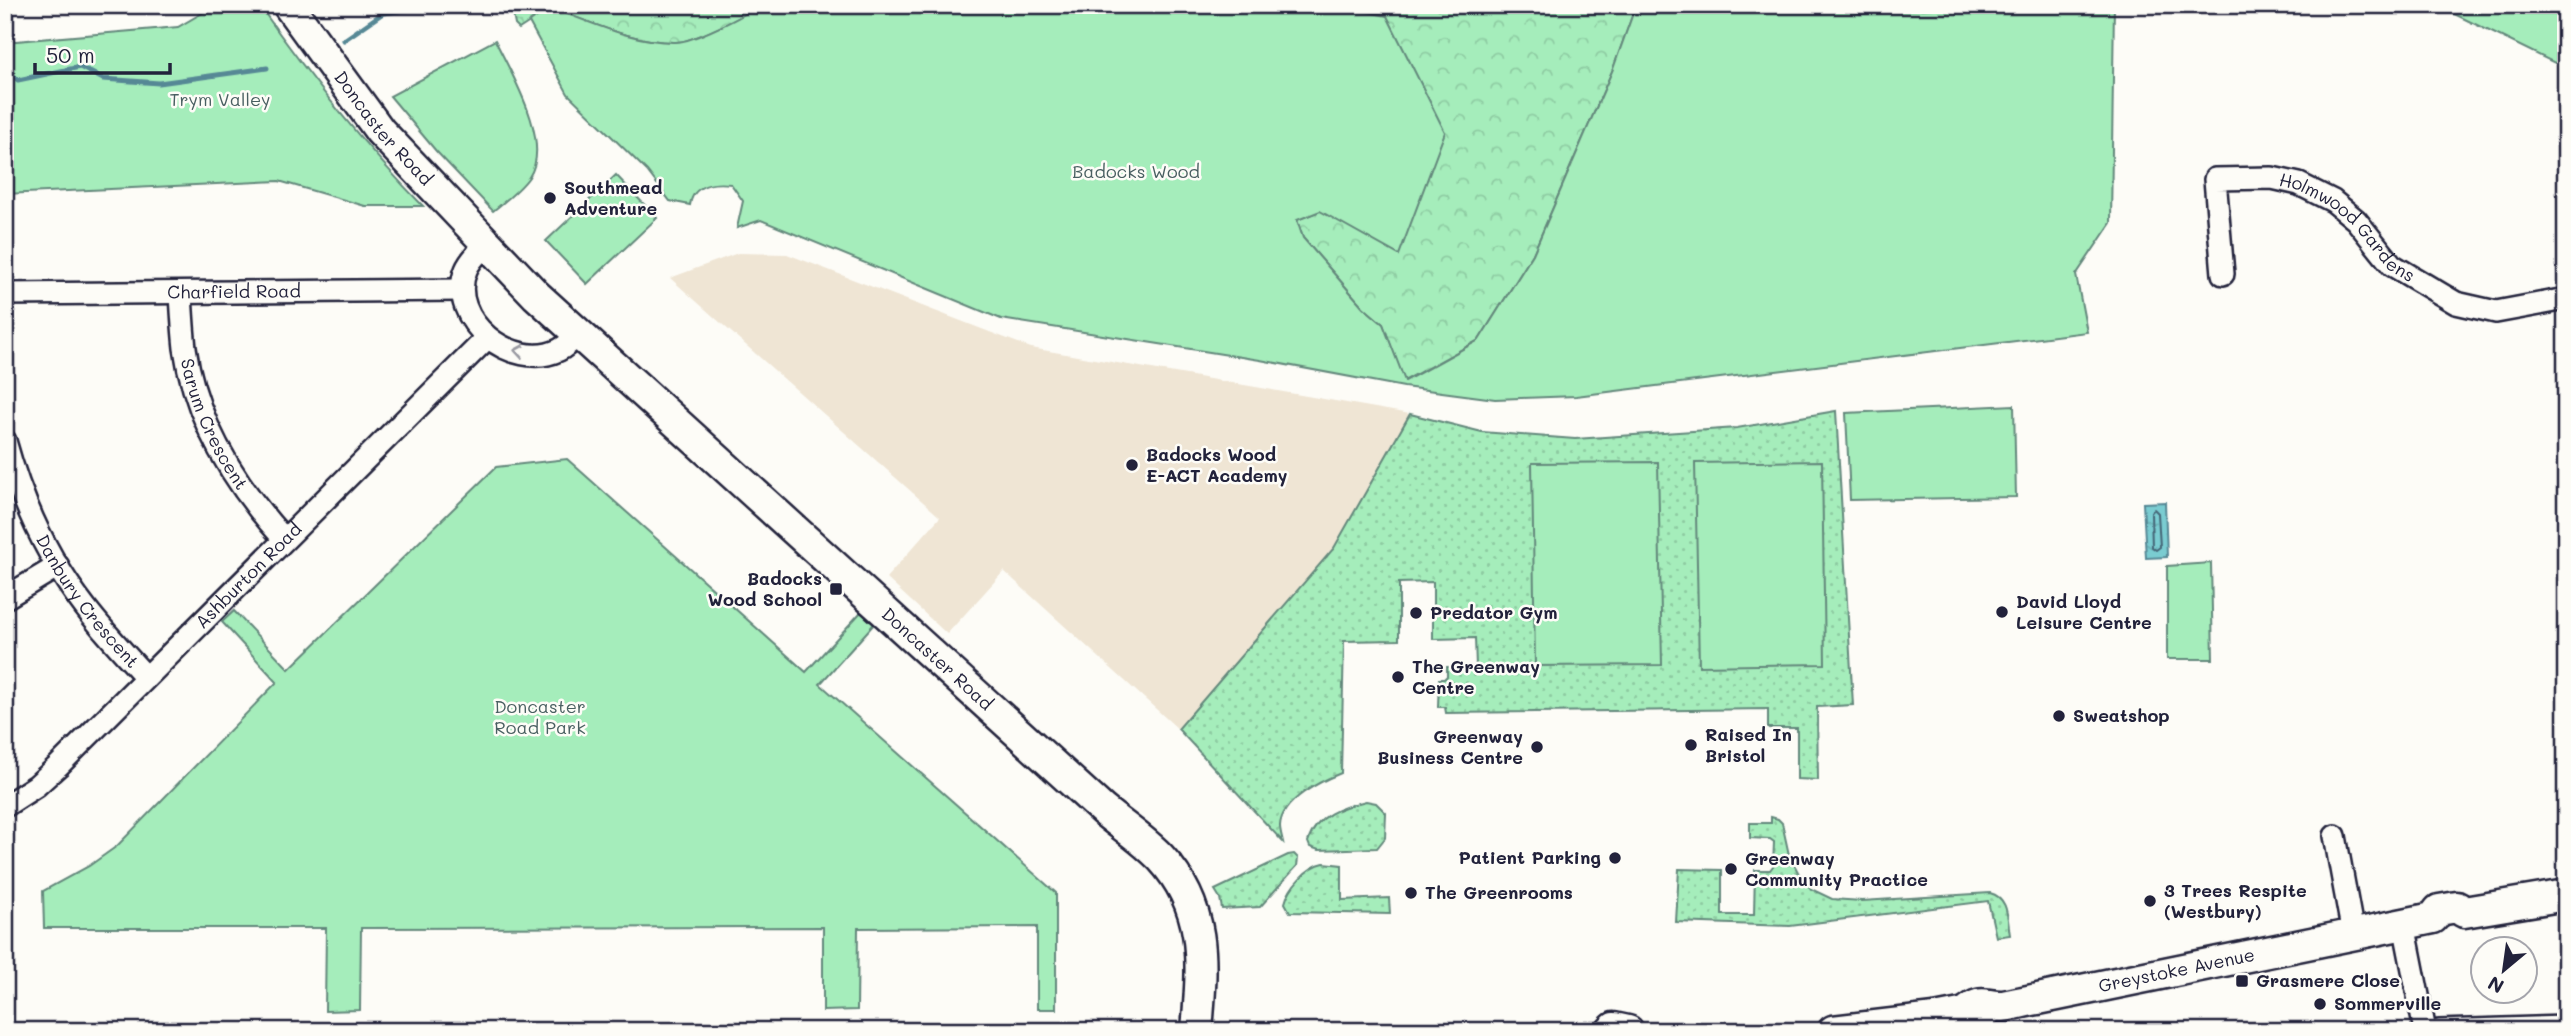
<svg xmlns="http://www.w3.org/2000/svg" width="2571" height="1036" viewBox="0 0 2571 1036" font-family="Mali,sans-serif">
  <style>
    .built { fill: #efe5d4 }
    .grass { fill: url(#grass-dots); stroke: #64887b; stroke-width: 2 }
    .forest { fill: url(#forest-crowns); stroke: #64887b; stroke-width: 2 }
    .park { fill: #a5edbb; stroke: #64887b; stroke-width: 2 }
    .water { fill: url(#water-ripples); stroke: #578895; stroke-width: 2 }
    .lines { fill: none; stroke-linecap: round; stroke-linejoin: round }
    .shore { stroke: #456677; stroke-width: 2 }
    .stream { stroke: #578895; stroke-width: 5 }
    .street-casing { stroke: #22223b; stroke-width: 26 }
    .secondary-casing { stroke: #22223b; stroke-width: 35 }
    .street { stroke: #fdfcf7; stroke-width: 21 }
    .secondary { stroke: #fdfcf7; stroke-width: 30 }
    .oneway { stroke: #9a9aa2 }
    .poi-dot { fill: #22223b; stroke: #fdfcf7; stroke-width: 2.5 }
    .labels { text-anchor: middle; stroke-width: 5; stroke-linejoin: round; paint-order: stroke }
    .park-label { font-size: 18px; fill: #495f61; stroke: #fdfcf7 }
    .street-label { font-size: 18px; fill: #22223b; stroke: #fdfcf7 }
    .poi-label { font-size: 18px; font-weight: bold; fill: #22223b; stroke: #fdfcf7; text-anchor: start }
  </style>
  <defs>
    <pattern id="grass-dots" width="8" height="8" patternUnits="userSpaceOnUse" patternTransform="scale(1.75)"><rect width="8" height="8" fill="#a5edbb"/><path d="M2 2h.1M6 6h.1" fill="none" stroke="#8ecba2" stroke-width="1.8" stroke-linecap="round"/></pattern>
    <pattern id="forest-crowns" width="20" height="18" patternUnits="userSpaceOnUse" patternTransform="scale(1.75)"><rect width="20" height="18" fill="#a5edbb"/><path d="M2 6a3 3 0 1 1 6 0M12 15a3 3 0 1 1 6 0" fill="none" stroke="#8ecba2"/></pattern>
    <pattern id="water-ripples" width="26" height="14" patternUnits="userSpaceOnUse" patternTransform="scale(1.75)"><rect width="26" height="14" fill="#7accd1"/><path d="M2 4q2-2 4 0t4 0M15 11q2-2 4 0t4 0" fill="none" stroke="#69afb4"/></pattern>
  </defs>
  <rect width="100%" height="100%" fill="#fdfcf7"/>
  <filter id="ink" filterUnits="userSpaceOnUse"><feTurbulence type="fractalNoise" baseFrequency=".0143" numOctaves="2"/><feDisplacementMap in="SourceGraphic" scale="14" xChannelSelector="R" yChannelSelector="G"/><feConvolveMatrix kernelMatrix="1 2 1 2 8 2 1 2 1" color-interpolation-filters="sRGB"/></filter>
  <g filter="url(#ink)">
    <polygon class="built" points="738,253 787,254 1031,348 1410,414 1334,548 1178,729 1004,571 947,634 886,578 940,517 670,278"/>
    <g class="grass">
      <path d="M1836 411 1853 705 1817 707 1818 780 1797 779V728H1768V709L1446 713 1445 707H1438L1439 679H1444L1447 676V667H1476L1475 638 1433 639V582L1399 583V640L1344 641 1341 773C1321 781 1281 800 1280 826 1280 831 1282 837 1283 842L1178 729 1334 548 1410 414 1482 432 1575 439 1737 428Z"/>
      <path d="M1366 801 1376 803 1386 813 1385 838 1377 848 1319 850 1310 847 1308 842C1316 815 1341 807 1366 801Z"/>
      <path d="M1771 817 1778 819 1782 823 1789 855 1798 872 1811 889 1832 899 1862 901 1990 893C2009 898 2007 917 2010 935L1996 937 1988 901 1790 926 1676 922 1679 869 1722 870V915H1754L1755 870H1770L1773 866 1774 842 1770 839 1750 838V823H1771Z"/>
      <polygon points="1294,854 1298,858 1297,866 1260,907 1222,909 1220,898 1215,890 1288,855"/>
      <path d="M1324 863 1342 865V900L1389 898 1390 914 1290 912 1285 903C1289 887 1308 866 1324 863Z"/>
    </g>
    <g class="forest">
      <path d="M511 5H759C745 16 693 42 676 42 633 43 591 22 551 8L519 29 515 25Z"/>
      <polygon points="1334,5 1636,5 1613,69 1533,254 1479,340 1404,381 1383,324 1363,307 1303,238 1297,220 1320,211 1387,16"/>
      <polygon points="1835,5 1971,5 1861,14"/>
    </g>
    <g class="park">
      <path d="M216 5H259C309 76 362 144 423 206H365L279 181 5 194V42L178 27Z"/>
      <path d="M759 5H1215L1238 13 1264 5H1334L1387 16 1445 132 1399 255 1320 211 1297 220 1303 238 1363 307 1383 324 1405 381 1479 340 1533 254 1613 69 1636 5H1834L1861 14 1971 5H2114L2111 223 2076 275 2087 332 1576 396 1495 399 1404 387 1260 360 1001 319 761 220 737 228 743 201 731 184C714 182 693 184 690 205L670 201 647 171 568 94 529 22 551 8C591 22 633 43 676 42 693 42 744 16 759 5Z"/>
      <polygon points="2436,5 2566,5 2566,66 2563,67"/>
      <path d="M495 40C511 73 553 142 529 177 520 190 505 201 493 211L436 151 390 96Z"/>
      <polygon points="616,175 657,218 587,284 546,241"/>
      <polygon points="2014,405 2016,497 1850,500 1846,413"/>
      <polygon points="567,459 806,672 861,612 874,624 820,684 1056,893 1056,1009 1037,1009 1037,927 858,928 857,1010 823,1011 823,927 361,928 360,1010 325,1011 326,928 44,928 43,891 89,866 117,846 277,682 222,622 234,611 289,669 496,467"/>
      <polygon points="1822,461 1825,664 1699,666 1695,463"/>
      <polygon points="1658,462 1662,665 1535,666 1532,463"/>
      <polygon points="2211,563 2213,659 2167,659 2167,566"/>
    </g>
    <polygon class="water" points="2165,502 2167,557 2146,558 2143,503"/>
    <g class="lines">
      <polygon class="shore" points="2154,509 2158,513 2160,547 2156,550 2152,547 2151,513"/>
      <g class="stream">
        <polyline points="344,40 383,13 444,5"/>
        <polyline points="5,69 18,80 80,67 103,79 159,83 267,68"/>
      </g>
      <defs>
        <g id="street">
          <path d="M486 244C479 252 470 260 466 270 446 320 513 372 559 350 567 346 574 339 580 333"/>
          <path id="s1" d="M2223 274 2215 179 2272 178 2299 184 2333 201 2356 220 2392 265 2456 303 2496 312 2566 299"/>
          <path id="s2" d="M5 294 462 290"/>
          <path id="s3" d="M181 294C182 312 183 330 185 348 195 421 236 486 284 539"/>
          <path id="s4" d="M5 441C21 500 48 559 85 607 104 632 125 654 146 677"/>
          <polyline points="5,598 58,566"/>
          <path id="s5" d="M5 806 36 786 58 766 487 338"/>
          <polyline points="2335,836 2353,934"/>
          <polyline points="2404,924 2425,1031"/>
          <polyline points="2439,1031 2566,1027"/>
        </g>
        <g id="secondary">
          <path id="s6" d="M288 5 380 131 536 295 1103 810C1122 826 1144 840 1161 858 1209 910 1202 966 1197 1031"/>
          <path id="s7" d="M1966 1013C1981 998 1986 1007 2003 1006 2015 1004 2026 1001 2038 999L2404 924 2433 918 2439 910 2457 907 2464 912 2566 895"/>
          <polyline points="1611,1031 1614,1028 1628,1031"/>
          <polyline points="1833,1031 1935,1019 1966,1013 1975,1017 1984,1015"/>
        </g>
      </defs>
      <use href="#street" class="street-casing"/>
      <use href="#secondary" class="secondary-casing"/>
      <use href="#street" class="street"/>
      <use href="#secondary" class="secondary"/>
    </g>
    <defs><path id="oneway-chevron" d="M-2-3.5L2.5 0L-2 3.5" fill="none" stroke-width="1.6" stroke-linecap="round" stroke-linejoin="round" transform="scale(1.75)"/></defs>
    <use class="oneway" href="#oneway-chevron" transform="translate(519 351) rotate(-170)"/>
  </g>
  <g class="poi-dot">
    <circle cx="550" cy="198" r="7"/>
    <circle cx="1132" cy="465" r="7"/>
    <rect x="829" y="582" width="14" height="14" rx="3.5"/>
    <circle cx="2002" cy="612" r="7"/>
    <circle cx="1416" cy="613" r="7"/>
    <circle cx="1398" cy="677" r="7"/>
    <circle cx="2059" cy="716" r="7"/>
    <circle cx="1691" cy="745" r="7"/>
    <circle cx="1537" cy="747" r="7"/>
    <circle cx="1615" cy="858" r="7"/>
    <circle cx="1731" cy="869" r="7"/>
    <circle cx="1411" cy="893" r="7"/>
    <circle cx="2150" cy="901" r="7"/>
    <rect x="2235" y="974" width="14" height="14" rx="3.5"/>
    <circle cx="2320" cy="1004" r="7"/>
  </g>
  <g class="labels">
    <g class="park-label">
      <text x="220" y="106">Trym Valley</text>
      <text x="1136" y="178">Badocks Wood</text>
      <text x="540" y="713">Doncaster<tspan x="540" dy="21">Road Park</tspan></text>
    </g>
    <g class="street-label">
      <text dy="6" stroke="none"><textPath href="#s6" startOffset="156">Doncaster Road</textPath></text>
      <text dy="6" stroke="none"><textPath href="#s1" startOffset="245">Holmwood Gardens</textPath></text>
      <text dy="6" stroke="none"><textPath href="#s2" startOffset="229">Charfield Road</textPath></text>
      <text dy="6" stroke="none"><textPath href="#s3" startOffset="136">Sarum Crescent</textPath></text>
      <text dy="6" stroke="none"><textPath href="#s5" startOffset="336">Ashburton Road</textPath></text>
      <text dy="6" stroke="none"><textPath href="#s4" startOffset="182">Danbury Crescent</textPath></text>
      <text dy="6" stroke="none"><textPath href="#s6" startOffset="924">Doncaster Road</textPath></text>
      <text dy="6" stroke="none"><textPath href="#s7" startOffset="217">Greystoke Avenue</textPath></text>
    </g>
    <g class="poi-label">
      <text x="564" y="194">Southmead<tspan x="564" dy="21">Adventure</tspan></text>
      <text x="1146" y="461">Badocks Wood<tspan x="1146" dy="21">E-ACT Academy</tspan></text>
      <text x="822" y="585" text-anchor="end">Badocks<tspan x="822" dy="21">Wood School</tspan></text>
      <text x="2016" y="608">David Lloyd<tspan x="2016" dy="21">Leisure Centre</tspan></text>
      <text x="1430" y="619">Predator Gym</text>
      <text x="1412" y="673">The Greenway<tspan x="1412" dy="21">Centre</tspan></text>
      <text x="2073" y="722">Sweatshop</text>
      <text x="1705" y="741">Raised In<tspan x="1705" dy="21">Bristol</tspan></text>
      <text x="1523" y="743" text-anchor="end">Greenway<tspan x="1523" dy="21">Business Centre</tspan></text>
      <text x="1601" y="864" text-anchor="end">Patient Parking</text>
      <text x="1745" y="865">Greenway<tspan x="1745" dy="21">Community Practice</tspan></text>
      <text x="2164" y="897">3 Trees Respite<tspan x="2164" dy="21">(Westbury)</tspan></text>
      <text x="1425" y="899">The Greenrooms</text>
      <text x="2256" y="987">Grasmere Close</text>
      <text x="2334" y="1010">Sommerville</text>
    </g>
  </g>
  <rect width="2571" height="1036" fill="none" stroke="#fdfcf7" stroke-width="28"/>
  <rect x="14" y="14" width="2543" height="1008" fill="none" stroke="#22223b" stroke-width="2.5" filter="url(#ink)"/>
  <g transform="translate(2504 970) rotate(209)"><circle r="33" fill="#fdfcf7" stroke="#a5a5ac" stroke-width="2"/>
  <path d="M0-5L12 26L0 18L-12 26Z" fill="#22223b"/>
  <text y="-10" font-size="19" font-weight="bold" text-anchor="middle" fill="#22223b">N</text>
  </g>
  <path d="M35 63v10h135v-10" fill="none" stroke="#22223b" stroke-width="3.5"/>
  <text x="46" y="63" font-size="21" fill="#22223b" stroke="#fdfcf7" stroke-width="5" paint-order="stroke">50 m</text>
</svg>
